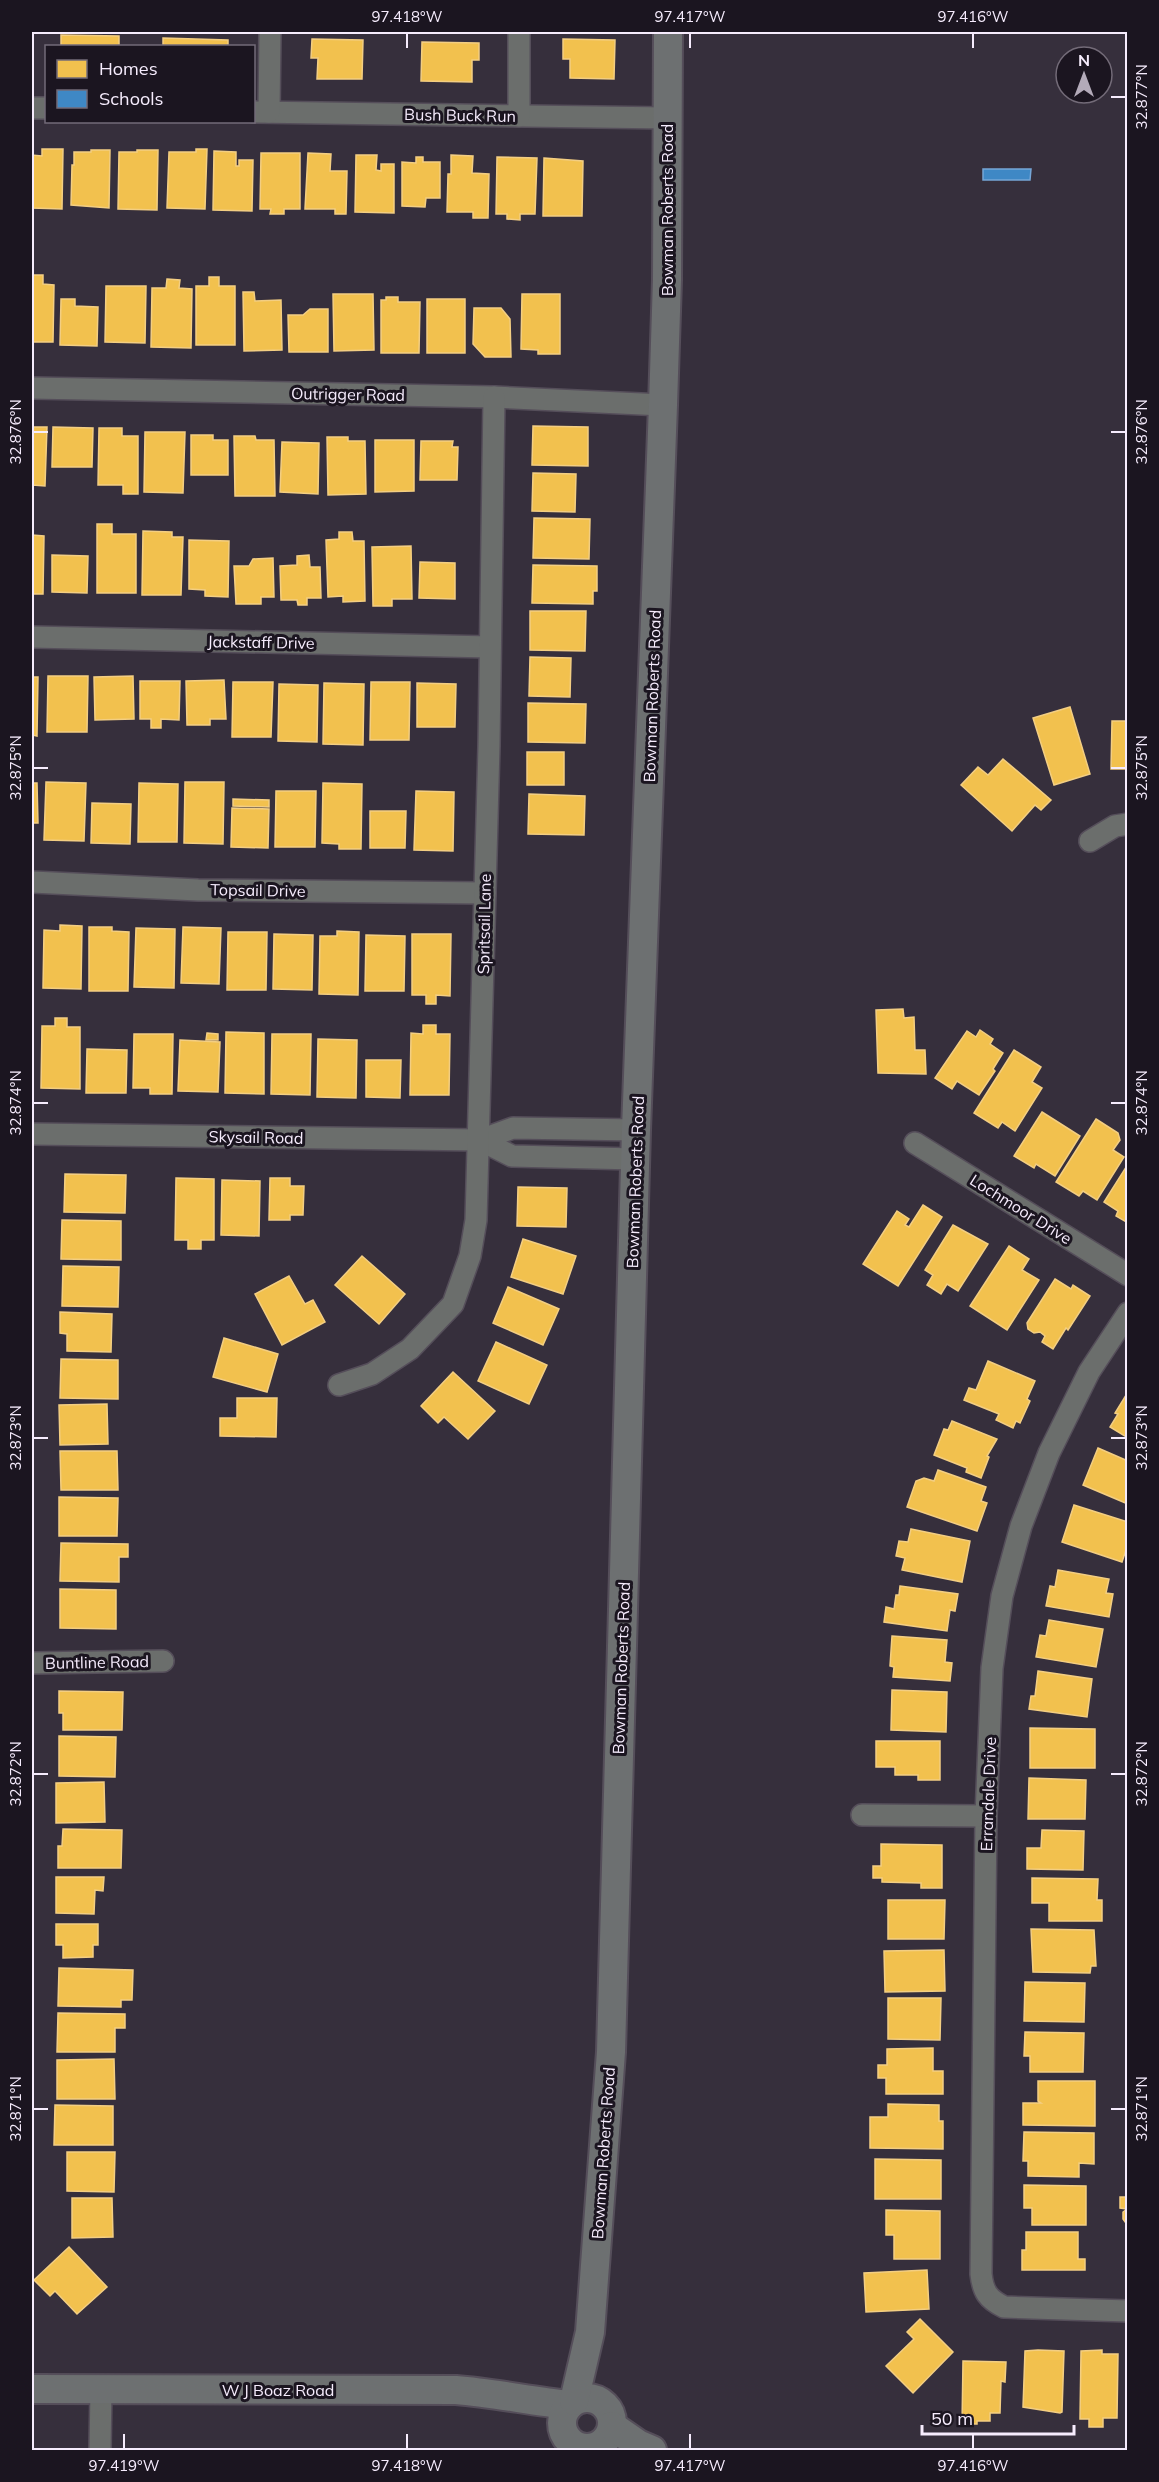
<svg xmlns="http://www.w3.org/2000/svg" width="1159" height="2482" viewBox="0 0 1159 2482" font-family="Mulish,sans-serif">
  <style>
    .homes { fill: #f2c14e; stroke: #f3ce82; stroke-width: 1.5 }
    .schools { fill: #3f88c5; stroke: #76a6d6; stroke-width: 1.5 }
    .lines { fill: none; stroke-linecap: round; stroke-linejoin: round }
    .street-casing { stroke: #554e5a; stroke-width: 24 }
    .secondary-casing { stroke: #554e5a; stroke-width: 32 }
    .street { stroke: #6b6e6c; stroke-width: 21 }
    .secondary { stroke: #6d7071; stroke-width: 28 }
    .ticks { fill: none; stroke: #f6ecfd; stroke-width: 2 }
    .labels { text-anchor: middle; stroke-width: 6; stroke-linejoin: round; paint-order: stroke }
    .street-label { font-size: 16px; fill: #f6ecfd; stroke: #1b1520 }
    .neatline { fill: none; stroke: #f6ecfd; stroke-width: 2 }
    .ticks-label { font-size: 15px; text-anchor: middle; fill: #f6ecfd }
  </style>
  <rect width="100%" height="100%" fill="#362f3c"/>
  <g class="homes">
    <polygon points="61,35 119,36 119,46 61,46"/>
    <polygon points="163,38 228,40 228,46 163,46"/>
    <polygon points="312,39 363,40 362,79 317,79 318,58 311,58"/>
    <polygon points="563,39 615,40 614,79 570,78 570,59 563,59"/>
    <polygon points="422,42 479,43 479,60 472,60 472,82 421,81"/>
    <polygon points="42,149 63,149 62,209 32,208 32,155 42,156"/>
    <polygon points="196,149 207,149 205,209 167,208 169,152 196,152"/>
    <polygon points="91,150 110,150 109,208 71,205 72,165 74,165 74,152 91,152"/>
    <polygon points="137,150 158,150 157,210 118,209 119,152 137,152"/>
    <polygon points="214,151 236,152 236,166 239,166 239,160 253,160 252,211 213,210"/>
    <polygon points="261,153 300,153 300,209 284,209 284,214 270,214 271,209 260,209"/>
    <polygon points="308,153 331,154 330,171 347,171 346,214 335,214 335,209 305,209"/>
    <polygon points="356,155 377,155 376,170 381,171 381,164 394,164 394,213 355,212"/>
    <polygon points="451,155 473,156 472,173 489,174 488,218 473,218 473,212 447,212 448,174 451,174"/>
    <polygon points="416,157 423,157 423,162 440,162 440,198 426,198 425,207 402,206 402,162 416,163"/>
    <polygon points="497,157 537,158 535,214 520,214 520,220 507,219 507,214 496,214"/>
    <polygon points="544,158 583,161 582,216 543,216"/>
    <polygon points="32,275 43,275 43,284 54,285 53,342 32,342"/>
    <polygon points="209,277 219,277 219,286 235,286 235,345 196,345 196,286 209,286"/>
    <polygon points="167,279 180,280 179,288 192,289 191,348 151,347 152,288 166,288"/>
    <polygon points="106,286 146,286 145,343 105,342"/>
    <polygon points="243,292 254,292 255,301 281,300 282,350 244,351"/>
    <polygon points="333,294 373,294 374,350 334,351"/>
    <polygon points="522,294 560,294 560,354 538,354 538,350 521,349"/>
    <polygon points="386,297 398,297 398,302 420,302 419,353 381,353 381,300 386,300"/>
    <polygon points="61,299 75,299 75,306 98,307 97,346 60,345"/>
    <rect x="427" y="299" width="38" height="54"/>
    <polygon points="474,308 501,308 510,319 511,357 485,357 473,344"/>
    <polygon points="310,309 328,309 328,352 289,352 288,315 303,315"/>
    <polygon points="533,426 588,427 588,466 532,465"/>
    <polygon points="32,427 47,427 45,486 32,485 32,494"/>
    <polygon points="53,427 93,428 92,467 52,467"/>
    <polygon points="99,428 122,428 122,436 138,436 138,494 123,494 123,485 98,485"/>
    <polygon points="145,432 185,432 183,493 144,492"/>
    <polygon points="191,435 213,435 213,440 228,440 228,475 191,475"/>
    <polygon points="234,436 255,436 256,440 274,440 275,496 235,496"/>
    <polygon points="327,437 348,437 348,441 365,441 366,494 328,495"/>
    <polygon points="375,440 414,440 414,491 375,492"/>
    <polygon points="421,441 453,441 452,447 458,447 457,480 420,480"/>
    <polygon points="282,442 319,443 318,494 280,492"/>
    <polygon points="533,473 576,474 575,512 532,511"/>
    <polygon points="534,518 590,519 589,559 533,558"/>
    <polygon points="97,524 112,524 112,534 136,534 136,593 97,593"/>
    <polygon points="143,531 172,532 172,537 183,537 181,595 142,595"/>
    <polygon points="339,532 352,532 353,541 364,541 365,601 343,602 343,596 328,597 326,540 339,539"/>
    <polygon points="32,535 44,536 43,594 32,594"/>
    <polygon points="189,540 229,541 228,597 205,596 205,590 189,589"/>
    <polygon points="411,546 412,599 392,599 392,606 373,606 372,547"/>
    <polygon points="52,555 88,556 87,593 52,592"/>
    <polygon points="309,555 310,567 320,567 321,598 307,598 307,605 298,605 297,600 281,600 280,566 297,565 297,556"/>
    <polygon points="273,558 274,597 261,597 261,604 236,604 234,566 249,566 253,559"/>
    <polygon points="420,562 455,563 455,599 419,598"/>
    <polygon points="533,565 597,566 597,591 593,591 593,604 532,603"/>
    <polygon points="530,611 586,611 585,651 530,650"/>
    <polygon points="530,657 571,658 570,697 529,696"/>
    <polygon points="48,676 88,676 87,732 47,732"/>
    <polygon points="133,676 134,719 95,720 94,677"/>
    <polygon points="32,677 38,677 37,736 32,735"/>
    <polygon points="224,680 226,719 210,719 210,725 187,725 186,681"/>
    <polygon points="140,681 180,681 179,720 161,719 161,728 151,728 151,719 140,719"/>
    <polygon points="233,682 273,682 271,737 232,737"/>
    <polygon points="371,682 410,682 409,740 370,740"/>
    <polygon points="324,683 364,684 363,745 323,744"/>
    <polygon points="417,683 456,684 455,727 417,727"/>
    <polygon points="279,684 318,685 317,742 278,741"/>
    <polygon points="528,703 586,704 585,743 528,742"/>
    <polygon points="1070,707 1090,774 1054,785 1033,718"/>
    <polygon points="1112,721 1128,721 1128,769 1111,769"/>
    <rect x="527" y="752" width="37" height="33"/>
    <polygon points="1003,759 1051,800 1041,810 1035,805 1012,831 961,785 978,767 988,775"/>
    <polygon points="46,782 86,783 84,841 44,840"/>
    <polygon points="185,782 224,782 223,844 184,843"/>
    <polygon points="32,783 37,783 38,823 32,823"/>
    <polygon points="139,783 178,784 177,842 138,842"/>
    <polygon points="323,783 362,784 361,849 339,849 339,844 322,843"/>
    <polygon points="276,791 316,791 315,847 275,847"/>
    <polygon points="416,791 454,792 453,851 414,850"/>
    <polygon points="529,794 585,796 584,835 528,834"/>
    <polygon points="233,799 269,800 269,807 233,806"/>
    <polygon points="92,803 131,804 130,844 91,843"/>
    <polygon points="232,808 269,809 268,848 231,847"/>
    <polygon points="370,811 406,811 405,848 370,848"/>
    <polygon points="60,925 82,926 81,989 43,988 44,930 60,931"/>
    <polygon points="89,927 112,927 112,931 129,932 128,991 89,991"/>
    <polygon points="183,927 221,928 219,984 181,983"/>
    <polygon points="136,928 175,929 174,988 134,987"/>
    <polygon points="337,931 359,932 358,995 319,994 320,936 337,936"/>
    <polygon points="228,932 267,932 266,990 227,990"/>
    <polygon points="274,934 313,935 312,990 273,989"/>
    <polygon points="412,934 451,934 450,996 436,995 436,1004 426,1004 426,995 412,995"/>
    <polygon points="366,935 405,936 404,991 365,991"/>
    <polygon points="903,1009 904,1018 914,1017 915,1050 925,1050 926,1074 878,1073 876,1010"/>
    <polygon points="55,1018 67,1018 67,1027 80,1027 80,1089 41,1088 42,1026 55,1026"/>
    <polygon points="423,1025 436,1025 436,1034 450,1034 449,1095 410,1095 411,1033 423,1034"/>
    <polygon points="980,1030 993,1039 990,1044 1003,1053 993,1069 995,1071 979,1095 957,1081 952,1089 935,1078 967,1031 976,1037"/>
    <polygon points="226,1032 264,1033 264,1094 225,1093"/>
    <polygon points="207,1033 218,1034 218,1040 206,1040"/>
    <polygon points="134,1034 173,1034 172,1094 150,1094 150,1088 133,1088"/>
    <polygon points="272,1034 311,1034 310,1095 271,1094"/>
    <polygon points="318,1039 357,1040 356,1098 317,1097"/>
    <polygon points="180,1040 220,1042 218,1092 178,1091"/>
    <polygon points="87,1049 127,1050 126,1093 86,1093"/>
    <polygon points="1014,1050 1041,1067 1032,1082 1042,1088 1015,1131 1002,1122 998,1128 974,1113"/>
    <polygon points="366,1060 401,1060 400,1098 366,1097"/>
    <polygon points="1042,1112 1080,1136 1055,1176 1036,1164 1034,1168 1014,1156"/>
    <polygon points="1096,1119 1118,1133 1120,1140 1113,1150 1124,1157 1097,1200 1083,1191 1079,1196 1056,1182"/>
    <polygon points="1128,1164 1128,1223 1116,1216 1118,1211 1104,1202"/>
    <polygon points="65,1174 126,1175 125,1213 64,1212"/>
    <polygon points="176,1178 214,1179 214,1240 201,1240 201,1249 188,1249 188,1240 175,1240"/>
    <polygon points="270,1178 290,1178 290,1186 304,1186 303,1215 290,1215 290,1220 269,1220"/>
    <polygon points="222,1180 260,1181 259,1236 221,1235"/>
    <polygon points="518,1187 567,1188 566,1227 517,1226"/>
    <polygon points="923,1205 942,1217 898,1286 863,1264 897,1211 909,1219 905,1225 909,1227"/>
    <polygon points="62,1220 121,1221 121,1260 61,1259"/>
    <polygon points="953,1225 988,1244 958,1291 947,1284 941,1294 927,1285 933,1275 925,1270"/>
    <polygon points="523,1239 576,1256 563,1294 511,1277"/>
    <polygon points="1009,1246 1029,1259 1022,1270 1039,1280 1007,1330 970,1306"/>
    <polygon points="362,1256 405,1294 379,1324 335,1285"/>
    <polygon points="63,1266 119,1267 118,1307 62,1306"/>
    <polygon points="289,1276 305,1304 313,1300 325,1322 282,1345 255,1294"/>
    <polygon points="1055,1279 1071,1289 1073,1285 1090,1296 1068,1330 1066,1328 1053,1349 1042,1342 1045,1336 1040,1332 1034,1333 1028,1329 1027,1323"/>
    <polygon points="508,1287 559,1309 543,1345 493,1323"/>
    <polygon points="60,1312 112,1314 111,1352 67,1351 67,1334 60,1333"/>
    <polygon points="224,1338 278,1354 267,1392 213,1377"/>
    <polygon points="496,1342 547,1365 529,1404 478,1381"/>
    <polygon points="61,1359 118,1360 118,1399 60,1398"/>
    <polygon points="988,1361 1035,1381 1027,1399 1030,1401 1020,1423 1016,1421 1013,1428 996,1420 999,1414 964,1400 969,1388 976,1390"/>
    <polygon points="453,1372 495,1411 468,1439 444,1417 438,1423 421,1406"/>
    <polygon points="1128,1392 1128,1438 1110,1427 1118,1414 1115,1413"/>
    <polygon points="237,1398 277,1398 276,1437 220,1436 220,1418 237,1418"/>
    <polygon points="107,1404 108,1444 60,1445 59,1405"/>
    <polygon points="952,1421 997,1439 987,1456 989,1457 981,1478 966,1472 967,1468 934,1455 944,1429 948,1430"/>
    <polygon points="1098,1448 1128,1461 1128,1504 1083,1485"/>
    <polygon points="60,1451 117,1451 118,1490 61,1490"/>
    <polygon points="938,1470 986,1487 981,1501 987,1503 977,1531 907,1507 916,1481 924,1478 934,1481"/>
    <polygon points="59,1497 118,1498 117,1536 59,1536"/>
    <polygon points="1074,1505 1128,1522 1128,1544 1122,1562 1062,1542"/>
    <polygon points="911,1529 970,1541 962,1582 902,1570 905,1558 896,1556 899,1541 908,1542"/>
    <polygon points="61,1543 128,1544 128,1557 119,1557 119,1582 60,1581"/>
    <polygon points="1058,1570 1109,1579 1106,1593 1113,1594 1109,1617 1046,1606 1050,1586 1055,1587"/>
    <polygon points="900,1586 958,1594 955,1611 950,1610 947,1631 884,1622 886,1607 894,1609 896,1595 899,1595"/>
    <polygon points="60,1589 116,1590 116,1629 60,1628"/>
    <polygon points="1049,1620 1103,1629 1096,1667 1036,1657 1040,1635 1046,1636"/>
    <polygon points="892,1636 947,1640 945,1662 952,1663 950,1681 893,1677 894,1667 890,1666"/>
    <polygon points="1038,1671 1092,1679 1087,1717 1029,1709 1031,1696 1035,1696"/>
    <polygon points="892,1690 947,1692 946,1732 891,1730"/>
    <polygon points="59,1691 123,1692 122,1730 63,1730 63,1713 59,1713"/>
    <polygon points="1030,1728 1095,1729 1095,1768 1030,1768"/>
    <polygon points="59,1736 116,1737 115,1777 59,1776"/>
    <polygon points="876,1741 940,1741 940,1780 918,1780 918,1775 895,1775 895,1767 876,1767"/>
    <polygon points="1029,1778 1086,1780 1085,1819 1028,1819"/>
    <polygon points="104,1782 105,1822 56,1823 56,1783"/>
    <polygon points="63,1829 122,1830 121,1868 58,1868 58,1846 62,1846"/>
    <polygon points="1042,1830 1084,1831 1083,1870 1027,1869 1027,1848 1041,1848"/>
    <polygon points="881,1844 942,1845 942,1888 921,1888 921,1883 882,1882 882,1878 873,1878 873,1866 881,1866"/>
    <polygon points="56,1877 104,1877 103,1891 95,1890 94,1914 56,1913"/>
    <polygon points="1032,1878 1098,1879 1097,1900 1102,1900 1102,1921 1049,1921 1049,1903 1032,1903"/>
    <polygon points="888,1900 945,1900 944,1939 888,1939"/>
    <polygon points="56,1924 98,1924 98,1945 93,1945 93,1957 63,1958 63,1945 56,1945"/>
    <polygon points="1031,1929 1094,1930 1096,1966 1091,1966 1090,1973 1033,1972"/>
    <polygon points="944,1950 945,1991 885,1992 884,1951"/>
    <polygon points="59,1968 133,1970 132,2000 121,2000 121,2007 58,2006"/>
    <polygon points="1025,1982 1085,1983 1084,2022 1024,2021"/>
    <polygon points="888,1998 941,1998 940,2040 888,2039"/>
    <polygon points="58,2013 125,2014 125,2028 115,2028 115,2052 57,2052"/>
    <polygon points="1025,2032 1084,2033 1083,2072 1030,2072 1030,2056 1024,2056"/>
    <polygon points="933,2048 933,2071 943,2071 943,2094 886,2094 886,2078 878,2078 878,2065 887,2065 887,2049"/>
    <polygon points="114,2059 115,2099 57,2099 57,2060"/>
    <polygon points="1038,2081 1095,2081 1095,2126 1023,2125 1023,2103 1041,2103 1038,2101"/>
    <polygon points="888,2104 939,2105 939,2121 943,2121 943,2149 870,2148 870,2117 888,2117"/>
    <polygon points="55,2105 113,2106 113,2145 54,2145"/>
    <polygon points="1024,2132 1094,2133 1094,2164 1079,2163 1079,2177 1028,2176 1028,2161 1023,2161"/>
    <polygon points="67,2152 115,2152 114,2192 67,2191"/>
    <polygon points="875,2159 941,2160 941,2199 875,2199"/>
    <polygon points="1024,2185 1086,2186 1086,2225 1032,2225 1032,2208 1024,2208"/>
    <polygon points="1120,2197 1128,2197 1128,2226 1123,2219 1123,2212 1127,2209 1120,2208"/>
    <polygon points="72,2198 112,2198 113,2237 72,2238"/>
    <polygon points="886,2210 940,2211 940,2259 894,2259 894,2235 886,2235"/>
    <polygon points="1026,2232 1078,2232 1078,2259 1085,2259 1085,2270 1022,2270 1022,2250 1026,2250"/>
    <rect x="1126" y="2235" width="2" height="38"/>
    <polygon points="69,2247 107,2287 77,2314 55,2291 50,2296 34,2280"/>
    <polygon points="927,2270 929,2309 866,2312 864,2273"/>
    <polygon points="920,2319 953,2352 913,2393 886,2366 914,2339 907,2332"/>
    <polygon points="1038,2350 1064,2351 1062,2412 1060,2413 1023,2407 1025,2351"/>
    <polygon points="1102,2350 1102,2354 1118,2354 1117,2418 1103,2418 1103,2427 1089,2427 1089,2419 1080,2419 1081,2351"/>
    <polygon points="963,2361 1006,2362 1005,2382 1001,2381 1000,2413 990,2413 990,2421 977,2421 977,2424 962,2424"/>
  </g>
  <polygon class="schools" points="983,169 1031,169 1030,180 983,180"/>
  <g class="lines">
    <defs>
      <g id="street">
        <polyline points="32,108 46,108"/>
        <polyline points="254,112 667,118"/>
        <polyline points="269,112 270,32"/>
        <polyline points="519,116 519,32"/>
        <polyline points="32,388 494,397 663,405"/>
        <polyline points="32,637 490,647"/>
        <polyline points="1090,841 1115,826 1128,824"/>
        <polyline points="32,882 198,890 485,893"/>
        <polyline points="32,1134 480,1140"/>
        <polyline points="915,1143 1128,1275"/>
        <polyline points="635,1159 512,1156 480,1140 513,1128 636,1130"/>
        <path d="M1128 1313 1089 1372 1049 1453 1021 1526 1002 1596 992 1668 986 1816 981 2274C983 2292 988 2299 1004 2307L1128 2311"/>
        <polyline points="339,1385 372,1374 410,1349 453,1304 470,1256 476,1220 489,746 494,397"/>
        <polyline points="32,1663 163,1661"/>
        <polyline points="862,1815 986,1816"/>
        <polyline points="100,2450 101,2390"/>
      </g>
      <g id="secondary">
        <path d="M32 2389 456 2390C494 2393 531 2401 569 2405"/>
        <circle cx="587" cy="2423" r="25"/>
        <polyline points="574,2401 590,2332 611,2052 636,1130 663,405 667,280 668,32"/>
        <polyline points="612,2426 638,2444 652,2450"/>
      </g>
    </defs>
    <use href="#street" class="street-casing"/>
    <use href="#secondary" class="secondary-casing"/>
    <use href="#street" class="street"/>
    <use href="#secondary" class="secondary"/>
  </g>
  <path class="ticks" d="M407 33V48M690 33V48M973 33V48M1111 97H1126M33 432H48M1111 432H1126M33 768H48M1111 768H1126M33 1103H48M1111 1103H1126M33 1438H48M1111 1438H1126M33 1774H48M1111 1774H1126M33 2109H48M1111 2109H1126M124 2434V2449M407 2434V2449M690 2434V2449M973 2434V2449"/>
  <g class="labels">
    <g class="street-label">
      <text transform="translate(460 115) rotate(1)" y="6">Bush Buck Run</text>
      <text transform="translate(667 210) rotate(-90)" y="6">Bowman Roberts Road</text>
      <text transform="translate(348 394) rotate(1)" y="6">Outrigger Road</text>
      <text transform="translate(261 642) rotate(1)" y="6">Jackstaff Drive</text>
      <text transform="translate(652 696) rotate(-88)" y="6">Bowman Roberts Road</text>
      <text transform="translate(258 890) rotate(1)" y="6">Topsail Drive</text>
      <text transform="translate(484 924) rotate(-89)" y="6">Spritsail Lane</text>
      <text transform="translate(256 1137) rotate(1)" y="6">Skysail Road</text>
      <text transform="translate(635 1182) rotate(-88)" y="6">Bowman Roberts Road</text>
      <text transform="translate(1021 1209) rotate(32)" y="6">Lochmoor Drive</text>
      <text transform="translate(97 1662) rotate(-1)" y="6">Buntline Road</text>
      <text transform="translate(621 1668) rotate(-88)" y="6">Bowman Roberts Road</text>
      <text transform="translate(988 1794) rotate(-88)" y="6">Errandale Drive</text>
      <text transform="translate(603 2153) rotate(-86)" y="6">Bowman Roberts Road</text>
      <text x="278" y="2396">W J Boaz Road</text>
    </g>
  </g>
  <rect width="1159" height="2482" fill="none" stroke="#1b1520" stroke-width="66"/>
  <rect x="45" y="45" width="210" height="78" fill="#1b1520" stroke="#736b78" stroke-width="1.5"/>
  <rect x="57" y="60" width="30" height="18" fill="#f2c14e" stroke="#736b78" stroke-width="1.5"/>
  <text x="99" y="75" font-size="18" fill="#f6ecfd">Homes</text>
  <rect x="57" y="90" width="30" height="18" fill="#3f88c5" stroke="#736b78" stroke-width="1.5"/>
  <text x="99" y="105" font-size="18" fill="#f6ecfd">Schools</text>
  <g transform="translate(1084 75)"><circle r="28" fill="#1b1520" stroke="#736b78" stroke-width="1.5"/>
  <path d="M0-4.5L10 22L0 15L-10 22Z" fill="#b3aab9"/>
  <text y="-9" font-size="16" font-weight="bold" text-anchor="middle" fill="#f6ecfd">N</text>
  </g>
  <path d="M922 2425v9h152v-9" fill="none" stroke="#f6ecfd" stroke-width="3"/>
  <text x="931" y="2425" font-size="18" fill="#f6ecfd" stroke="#1b1520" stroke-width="4.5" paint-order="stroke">50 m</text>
  <rect x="33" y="33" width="1093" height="2416" class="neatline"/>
  <g class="ticks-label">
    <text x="407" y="22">97.418°W</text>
    <text x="690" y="22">97.417°W</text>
    <text x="973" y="22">97.416°W</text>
    <text transform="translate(1142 97) rotate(-90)" y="5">32.877°N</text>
    <text transform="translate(16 432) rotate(-90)" y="5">32.876°N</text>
    <text transform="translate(1142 432) rotate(-90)" y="5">32.876°N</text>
    <text transform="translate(16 768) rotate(-90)" y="5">32.875°N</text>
    <text transform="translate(1142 768) rotate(-90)" y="5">32.875°N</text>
    <text transform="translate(16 1103) rotate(-90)" y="5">32.874°N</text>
    <text transform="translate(1142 1103) rotate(-90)" y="5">32.874°N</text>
    <text transform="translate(16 1438) rotate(-90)" y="5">32.873°N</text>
    <text transform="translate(1142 1438) rotate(-90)" y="5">32.873°N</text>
    <text transform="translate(16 1774) rotate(-90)" y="5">32.872°N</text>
    <text transform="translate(1142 1774) rotate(-90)" y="5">32.872°N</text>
    <text transform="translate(16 2109) rotate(-90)" y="5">32.871°N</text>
    <text transform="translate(1142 2109) rotate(-90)" y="5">32.871°N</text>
    <text x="124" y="2471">97.419°W</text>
    <text x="407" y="2471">97.418°W</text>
    <text x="690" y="2471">97.417°W</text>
    <text x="973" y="2471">97.416°W</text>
  </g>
</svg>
